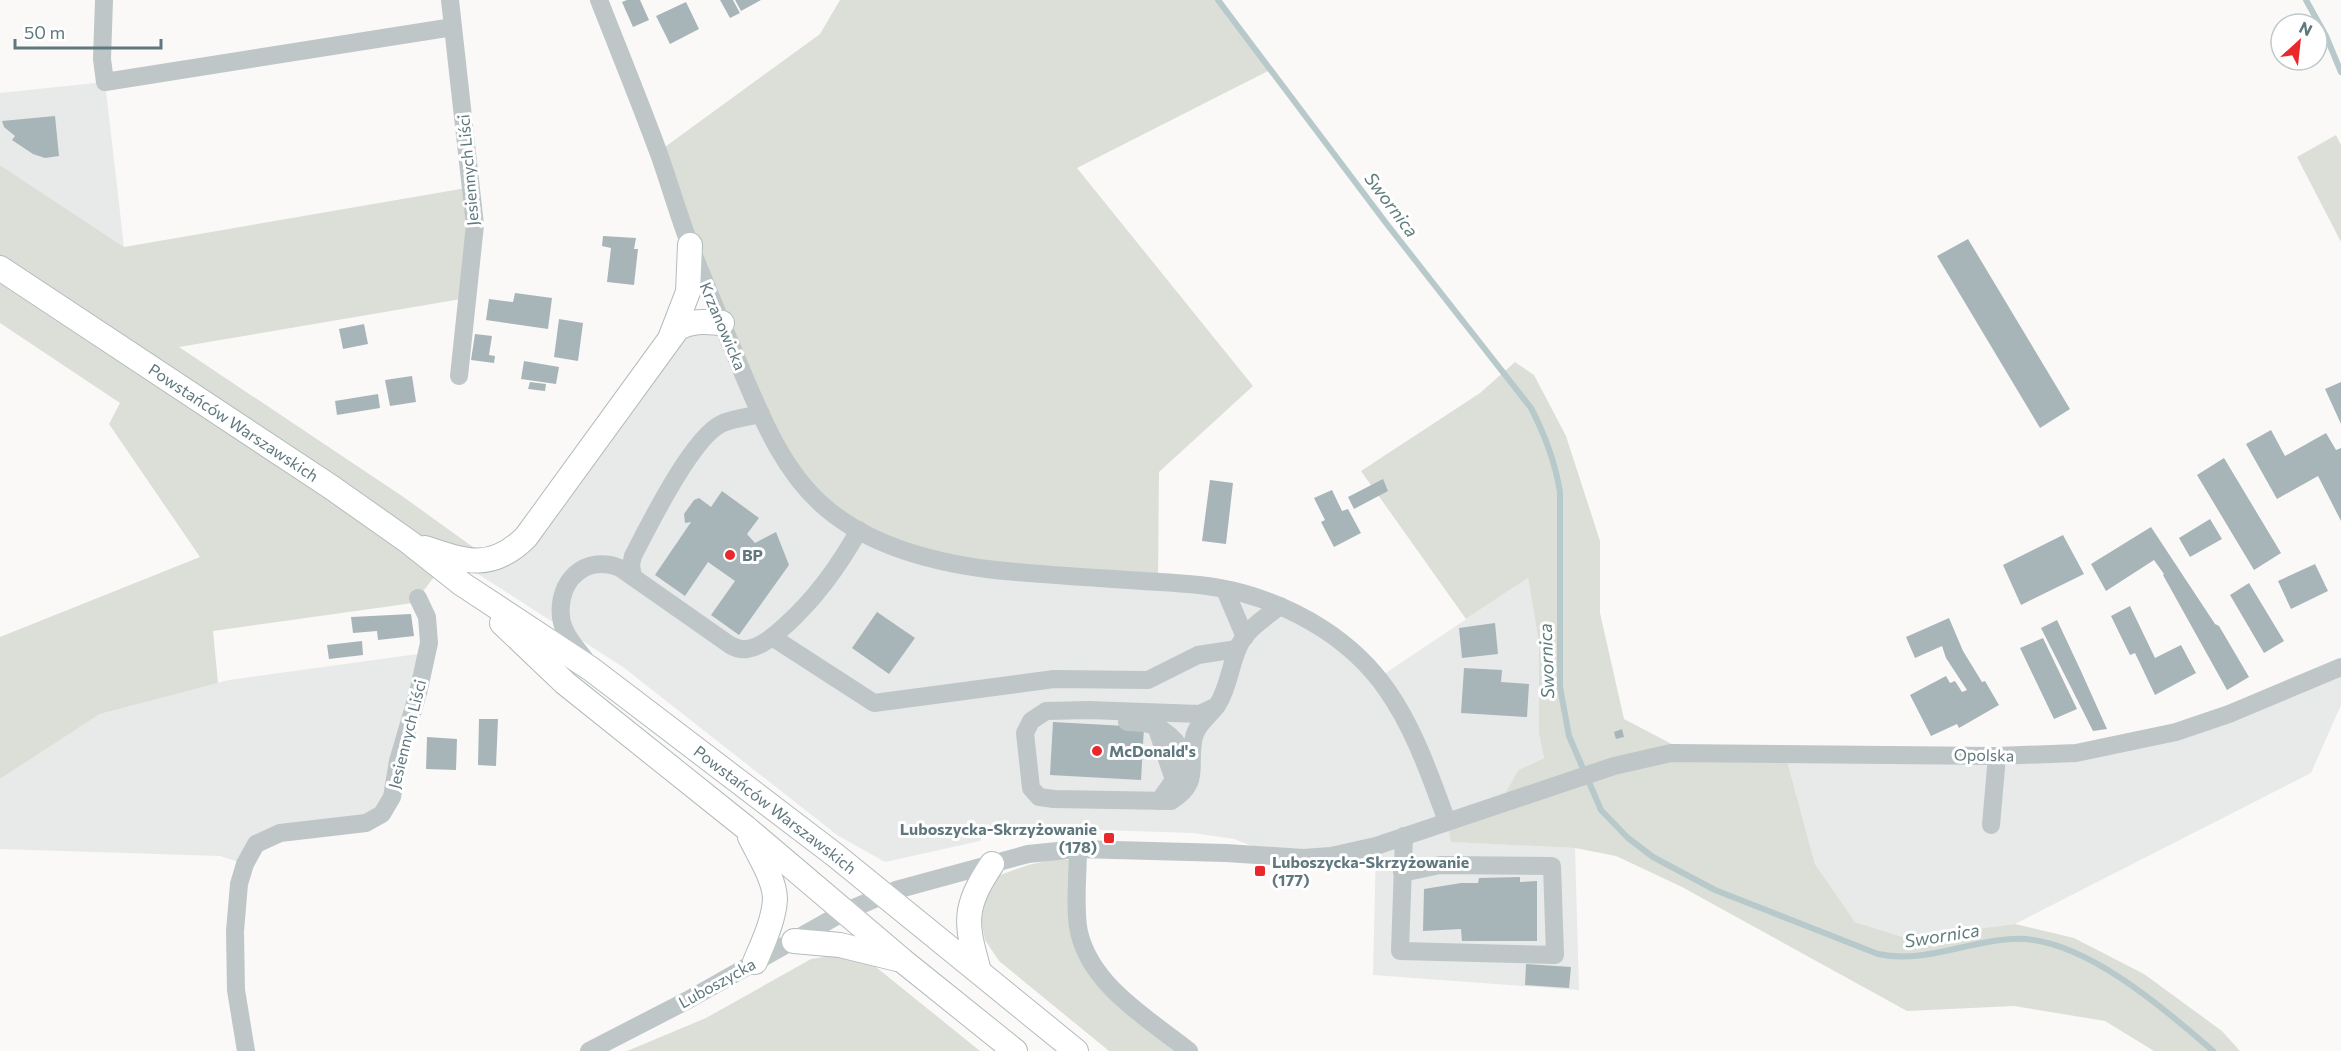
<svg xmlns="http://www.w3.org/2000/svg" width="2341" height="1051" viewBox="0 0 2341 1051" font-family="Commissioner,sans-serif">
  <style>
    .built { fill: #e8e9e9 }
    .green { fill: #dcdfd7 }
    .lines { fill: none; stroke-linecap: round; stroke-linejoin: round }
    .stream { stroke: #b7c9ca; stroke-width: 6 }
    .building { fill: #a7b5b8 }
    .major-casing { stroke: #b2bbbd; stroke-width: 26 }
    .minor { stroke: #bec6c8; stroke-width: 18 }
    .major { stroke: #fff; stroke-width: 24 }
    .poi-dot { fill: #e9282b; stroke: #fff; stroke-width: 2 }
    .labels { text-anchor: middle; stroke-width: 6; stroke-linejoin: round; paint-order: stroke }
    .street-label { font-size: 16px; fill: #5f787e; stroke: #fff }
    .poi-label { font-size: 16px; font-weight: bold; fill: #5f787e; stroke: #fff; text-anchor: start }
    .water-label { font-size: 18px; font-style: italic; fill: #5f7c7d; stroke: #fff }
  </style>
  <rect width="100%" height="100%" fill="#faf9f8"/>
  <g class="built">
    <polygon points="105,82 124,247 0,165 0,93"/>
    <polygon points="698,321 1158,582 1291,610 1378,678 1528,578 1539,643 1539,734 1544,758 1518,770 1499,805 1452,842 1575,848 1579,990 1373,975 1376,846 1277,856 1234,839 1193,833 1070,829 997,837 988,823 980,841 885,862 837,835 623,667 450,556 491,560"/>
    <polygon points="418,654 382,814 280,833 245,864 220,856 0,849 0,779 100,714 229,680"/>
    <polygon points="2341,667 2341,705 2311,773 2015,924 1906,938 1855,922 1815,864 1785,753 1935,754 2139,741"/>
  </g>
  <g class="green">
    <polygon points="840,0 1218,0 1270,70 1077,168 1253,386 1159,472 1158,582 986,569 868,535 794,473 658,152 820,34"/>
    <polygon points="2336,135 2341,145 2341,242 2297,157"/>
    <polygon points="0,165 124,247 472,187 467,298 179,347 402,496 491,560 450,556 418,598 420,602 213,631 218,683 100,714 0,779 0,637 200,557 109,424 120,403 0,323"/>
    <polygon points="1515,362 1534,375 1566,436 1600,541 1600,613 1624,719 1685,751 1785,753 1815,864 1855,922 1906,938 2015,924 2074,938 2144,974 2222,1031 2240,1051 2154,1051 2105,1021 2014,1006 1907,1011 1682,887 1616,856 1575,848 1451,842 1447,821 1499,805 1518,770 1544,758 1539,734 1539,643 1528,578 1466,619 1361,471 1480,393"/>
    <polygon points="1056,859 1069,860 1078,916 1092,964 1189,1051 1109,1051 999,961 985,940 981,921 982,907 1000,875 1028,865"/>
    <polygon points="841,954 866,959 980,1051 627,1051 706,1018 811,959"/>
  </g>
  <g class="lines">
    <g class="stream">
      <path d="M1218 0 1386 223 1531 408C1545 435 1555 461 1560 492V687L1569 736 1601 810 1628 838 1653 857 1715 890 1878 954C1924 964 1967 941 2013 939 2080 935 2165 1009 2213 1051"/>
      <polyline points="2306,0 2326,36 2341,72"/>
    </g>
  </g>
  <g class="building">
    <polygon points="627,0 640,0 649,20 633,27 622,2"/>
    <polygon points="720,0 733,0 740,13 730,18"/>
    <polygon points="735,0 761,0 741,11"/>
    <polygon points="686,2 699,29 670,44 656,16"/>
    <polygon points="55,116 59,156 45,158 33,154 12,140 15,136 4,127 2,121"/>
    <polygon points="603,236 636,238 634,249 638,249 634,285 607,282 611,248 602,246"/>
    <polygon points="1968,239 2070,409 2040,428 1937,256"/>
    <polygon points="515,293 552,298 548,329 486,320 489,299 513,302"/>
    <polygon points="559,319 583,323 578,361 554,357"/>
    <polygon points="364,324 368,344 343,349 339,329"/>
    <polygon points="475,334 492,336 489,355 495,356 494,363 471,360"/>
    <polygon points="524,361 559,367 556,384 521,379"/>
    <polygon points="412,376 416,402 390,406 385,380"/>
    <polygon points="530,382 546,384 545,391 528,389"/>
    <polygon points="2341,382 2341,424 2325,389"/>
    <polygon points="378,394 380,408 337,415 335,401"/>
    <polygon points="2271,430 2285,456 2326,433 2336,450 2341,448 2341,521 2318,476 2277,499 2246,444"/>
    <polygon points="2224,458 2281,553 2254,570 2197,475"/>
    <polygon points="1383,479 1388,491 1354,509 1348,497"/>
    <polygon points="1210,480 1233,483 1226,544 1202,541"/>
    <polygon points="1332,490 1342,511 1348,509 1361,533 1334,547 1321,522 1325,520 1314,498"/>
    <polygon points="722,491 759,518 747,534 755,543 776,532 789,565 739,635 711,615 735,581 708,562 685,596 655,575 691,522 685,523 684,514 694,500 699,498 711,507"/>
    <polygon points="2210,519 2222,539 2190,557 2179,538"/>
    <polygon points="2151,527 2215,624 2219,626 2249,677 2227,690 2163,575 2164,574 2154,560 2106,591 2091,564"/>
    <polygon points="2063,535 2084,574 2021,605 2003,565"/>
    <polygon points="2315,564 2328,591 2291,609 2278,581"/>
    <polygon points="2249,583 2284,641 2264,653 2230,595"/>
    <polygon points="2130,606 2155,658 2181,645 2196,673 2155,695 2135,653 2130,655 2111,616"/>
    <polygon points="877,612 915,638 889,674 852,648"/>
    <polygon points="411,614 414,636 378,640 377,631 353,633 351,617"/>
    <polygon points="1949,618 1963,651 1982,682 1985,681 1999,705 1959,728 1957,724 1931,736 1910,695 1946,676 1950,683 1955,681 1962,692 1967,690 1946,658 1942,646 1915,658 1906,637"/>
    <polygon points="2057,620 2080,669 2107,729 2093,731 2041,628"/>
    <polygon points="1495,623 1498,654 1462,658 1459,628"/>
    <polygon points="2043,638 2077,709 2054,719 2020,648"/>
    <polygon points="362,641 363,655 329,659 327,645"/>
    <polygon points="1464,668 1502,670 1501,682 1529,684 1527,717 1461,713"/>
    <polygon points="479,719 498,719 496,766 478,765"/>
    <polygon points="1053,722 1144,727 1141,780 1050,775"/>
    <polygon points="1622,729 1624,737 1616,739 1614,732"/>
    <polygon points="427,737 457,739 456,770 426,769"/>
    <polygon points="1520,877 1520,882 1537,881 1537,941 1462,941 1461,929 1423,931 1424,889 1461,883 1478,883 1479,878"/>
    <polygon points="1526,964 1571,967 1569,988 1525,985"/>
  </g>
  <g class="lines">
    <defs>
      <g id="major">
        <path id="s1" d="M0 268 331 487 409 542 462 584 591 669 835 855 1076 1051"/>
        <polyline points="671,336 688,292 690,245"/>
        <path d="M425 548C466 562 492 571 526 537L678 328C693 320 706 322 722 323"/>
        <polyline points="502,623 565,683 745,827 903,961 1015,1051"/>
        <path d="M750 837C758 853 775 880 775 899 774 920 763 943 755 962"/>
        <polyline points="794,941 840,945 897,959"/>
        <path d="M979 971C965 922 963 908 992 864"/>
      </g>
    </defs>
    <use href="#major" class="major-casing"/>
    <g class="minor">
      <polyline points="104,0 102,59 105,82 453,27"/>
      <polyline points="450,0 475,225 459,376"/>
      <path d="M599 0C619 51 640 102 659 154 670 185 679 217 691 248 705 284 721 321 736 357 759 411 781 471 827 509 876 550 944 565 1005 571 1051 575 1097 578 1144 581 1176 583 1210 584 1242 593 1298 608 1353 641 1387 690 1415 730 1430 776 1447 821"/>
      <path d="M633 577 631 565 633 556C649 525 692 438 721 424 733 418 748 417 761 414"/>
      <polyline points="1225,590 1245,637"/>
      <polyline points="772,637 874,703 1054,679 1148,680 1198,655 1237,649"/>
      <path d="M587 662C577 648 563 635 561 617 557 581 585 554 620 568L730 645C735 648 740 650 747 649 762 647 775 635 786 625 817 597 839 566 859 530"/>
      <path d="M1217 706 1200 714 1088 710 1046 711 1031 721 1025 733 1031 788 1039 797 1054 799 1171 801C1202 782 1187 766 1194 737 1197 723 1211 715 1218 704 1229 686 1230 666 1238 648 1246 629 1265 618 1280 606"/>
      <polyline points="1127,722 1145,723 1156,726 1174,780 1159,801"/>
      <path d="M1156 726C1174 736 1190 752 1178 773"/>
      <polyline points="1991,825 1997,756"/>
      <path d="M1078 849C1078 873 1074 910 1079 932 1091 986 1149 1019 1189 1051"/>
      <polyline points="1402,873 1440,865 1552,866 1555,955 1400,951 1404,836"/>
      <polyline points="246,1051 236,990 235,931 239,884 245,864 256,844 280,833 366,823 382,814 392,797 398,761 418,693 429,643 427,617 418,598"/>
      <polyline points="589,1051 688,1000 844,912 896,890 1028,854 1078,849 1226,853 1303,858 1331,856 1376,846 1614,766 1671,753 1997,756 2076,753 2176,732 2229,714 2341,667"/>
    </g>
    <use href="#major" class="major"/>
  </g>
  <g class="poi-dot">
    <circle cx="730" cy="555" r="6"/>
    <circle cx="1097" cy="751" r="6"/>
    <rect x="1103" y="832" width="12" height="12" rx="3"/>
    <rect x="1254" y="865" width="12" height="12" rx="3"/>
  </g>
  <g class="labels">
    <g class="street-label">
      <text transform="translate(468 170) rotate(-95)" y="6">Jesiennych Liści</text>
      <text transform="translate(723 326) rotate(67)" y="6">Krzanowicka</text>
      <text dy="6" stroke="none"><textPath href="#s1" startOffset="280">Powstańców Warszawskich</textPath></text>
      <text transform="translate(407 734) rotate(-76)" y="6">Jesiennych Liści</text>
      <text transform="translate(1984 755) rotate(1)" y="6">Opolska</text>
      <text dy="6" stroke="none"><textPath href="#s1" startOffset="946">Powstańców Warszawskich</textPath></text>
      <text transform="translate(717 983) rotate(-29)" y="6">Luboszycka</text>
    </g>
    <g class="poi-label">
      <text x="742" y="561">BP</text>
      <text x="1109" y="757">McDonald's</text>
      <text x="1097" y="835" text-anchor="end">Luboszycka-Skrzyżowanie<tspan x="1097" dy="18">(178)</tspan></text>
      <text x="1272" y="868">Luboszycka-Skrzyżowanie<tspan x="1272" dy="18">(177)</tspan></text>
    </g>
    <g class="water-label">
      <text transform="translate(1391 205) rotate(53)" y="6">Swornica</text>
      <text transform="translate(1547 661) rotate(-92)" y="6">Swornica</text>
      <text transform="translate(1942 936) rotate(-9)" y="6">Swornica</text>
    </g>
  </g>
  <g transform="translate(2299 42) rotate(27)"><circle r="28" fill="#ffffff" stroke="#bfc9cb" stroke-width="1.5"/>
  <path d="M0-4.5L10 22L0 15L-10 22Z" fill="#e9282b"/>
  <text y="-9" font-size="16" font-weight="bold" text-anchor="middle" fill="#5f787e">N</text>
  </g>
  <path d="M15 39v9h146v-9" fill="none" stroke="#5f787e" stroke-width="3"/>
  <text x="24" y="39" font-size="18" fill="#5f787e" stroke="#ffffff" stroke-width="4.5" paint-order="stroke">50 m</text>
</svg>
